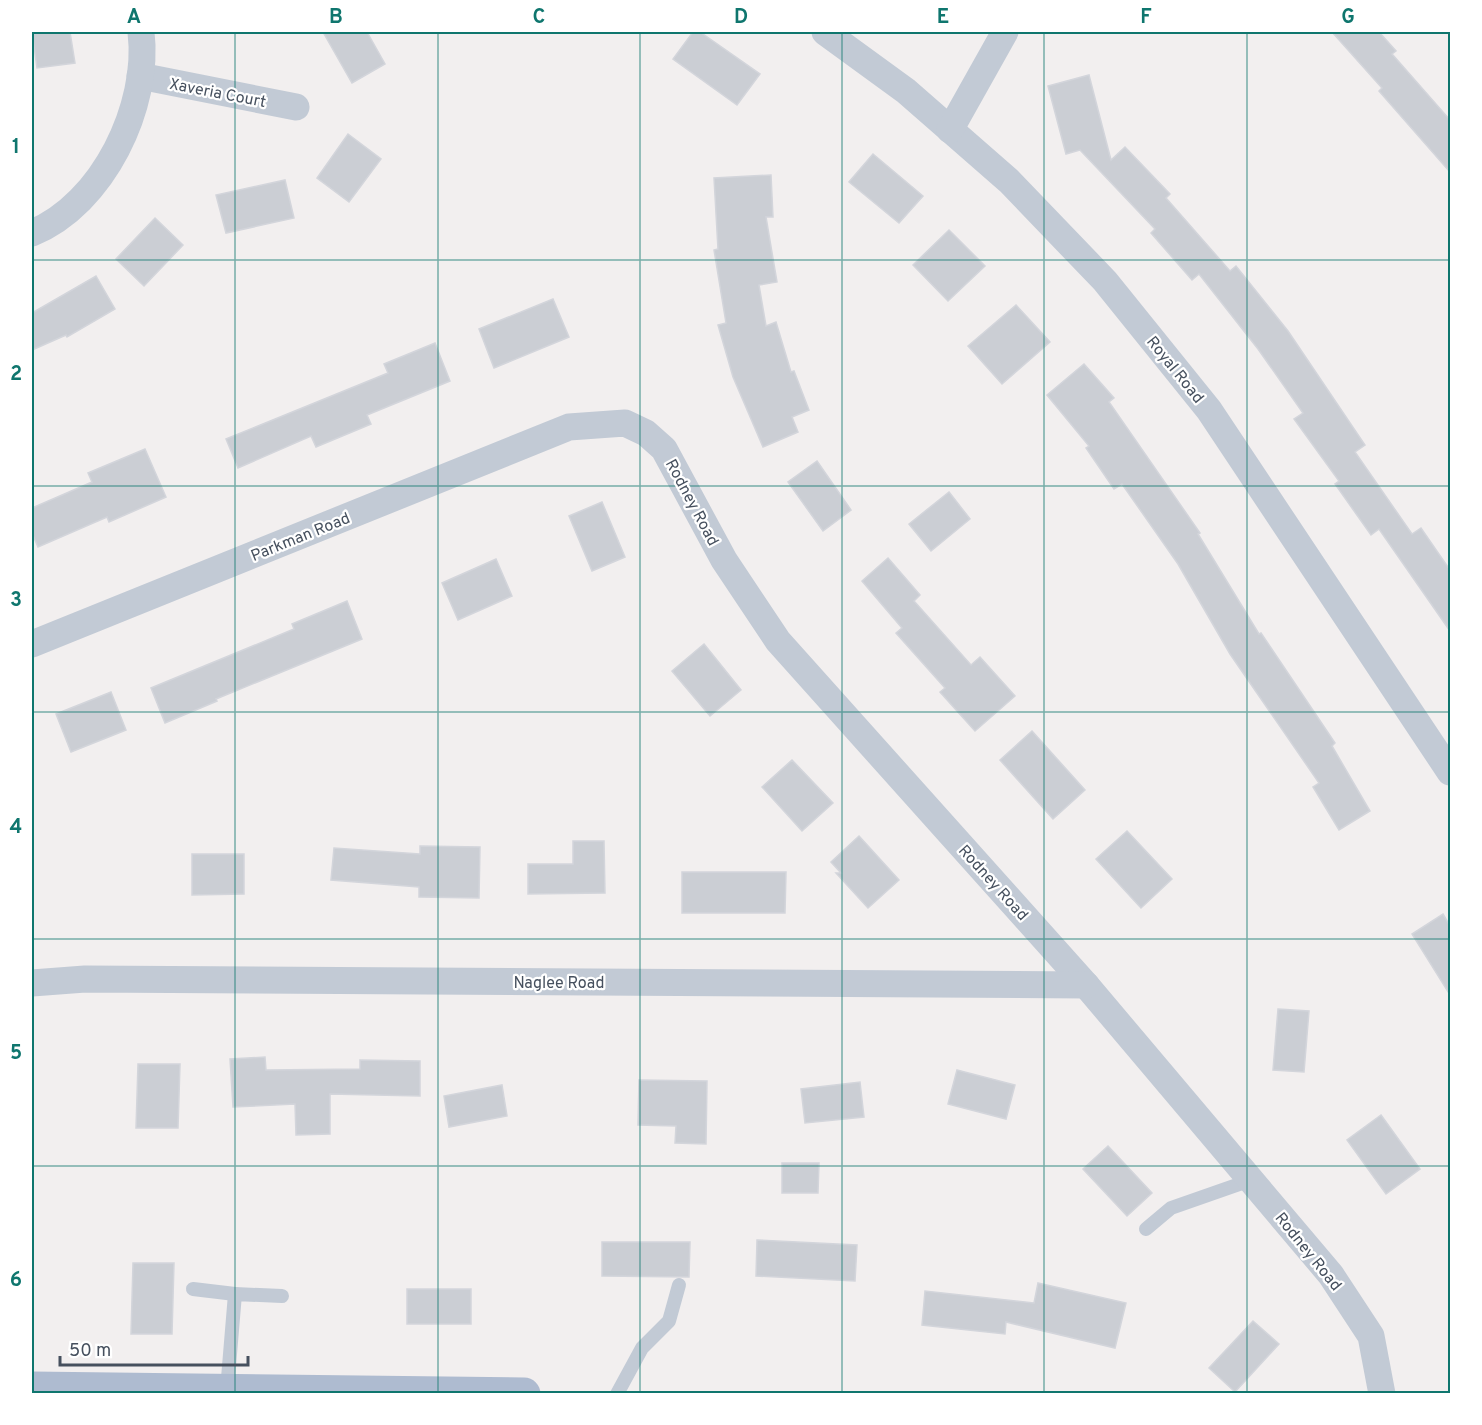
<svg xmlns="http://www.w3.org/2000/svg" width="1482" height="1425" viewBox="0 0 1482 1425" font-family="Overpass,sans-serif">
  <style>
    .building { fill: #cbced4; stroke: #d3d5db; stroke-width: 1.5 }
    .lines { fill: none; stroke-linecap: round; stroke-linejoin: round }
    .lane { stroke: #c2cad5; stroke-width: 14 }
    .street { stroke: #c2cad5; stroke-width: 27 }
    .primary { stroke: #aebbd0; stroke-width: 33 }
    .grid { fill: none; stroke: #0f766e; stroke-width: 1.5; stroke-opacity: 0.55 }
    .labels { text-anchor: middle; stroke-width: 4.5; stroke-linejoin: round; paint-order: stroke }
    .street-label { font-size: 16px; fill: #46505e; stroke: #fff }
    .neatline { fill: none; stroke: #0f766e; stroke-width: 2 }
    .grid-label { font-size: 20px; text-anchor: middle; font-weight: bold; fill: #0f766e }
  </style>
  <rect width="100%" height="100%" fill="#f2efef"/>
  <g class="building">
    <polygon points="32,32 70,32 75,63 37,68"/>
    <polygon points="323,32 367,32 385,64 352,83"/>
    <polygon points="693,32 700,32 760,74 737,105 673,59"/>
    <polygon points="1332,32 1379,32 1396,51 1392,54 1450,120 1450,172 1379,91 1382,88"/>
    <polygon points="1089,75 1111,160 1125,147 1170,194 1166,198 1230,271 1236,266 1288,331 1365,445 1355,452 1412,534 1421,528 1450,570 1450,631 1379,529 1371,535 1335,484 1339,481 1294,419 1303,413 1258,349 1199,274 1192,280 1151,233 1155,229 1080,150 1066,154 1048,86"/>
    <polygon points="348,134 381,159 349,202 317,178"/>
    <polygon points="873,154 923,196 899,223 849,182"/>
    <polygon points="771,175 773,217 766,217 777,282 759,285 766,326 776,322 791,372 794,371 809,410 792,417 798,432 763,447 733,377 718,325 726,323 714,250 718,249 714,178"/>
    <polygon points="285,180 294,218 226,233 216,195"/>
    <polygon points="155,218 183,245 144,286 116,259"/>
    <polygon points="949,230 985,266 948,301 913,265"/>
    <polygon points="96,276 115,309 67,337 66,335 32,350 32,313"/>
    <polygon points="553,299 569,337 494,368 479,329"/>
    <polygon points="1016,305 1050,342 1002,384 968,346"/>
    <polygon points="435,343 450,381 367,415 371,424 316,447 311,436 238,468 226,439 388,373 384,364"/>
    <polygon points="1084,364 1114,398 1109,402 1200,533 1198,534 1259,634 1261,633 1335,743 1332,746 1370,811 1339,830 1313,787 1319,783 1230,654 1178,564 1122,484 1114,489 1086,448 1089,446 1047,395"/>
    <polygon points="145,449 166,497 109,522 107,517 38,547 32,533 32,508 92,482 88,473"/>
    <polygon points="817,461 851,510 823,531 788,482"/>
    <polygon points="949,492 970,519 931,551 909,524"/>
    <polygon points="602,502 625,557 592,571 569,516"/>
    <polygon points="888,558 920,595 914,601 971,665 980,657 1015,696 975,731 940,692 945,688 896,633 902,628 862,581"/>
    <polygon points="496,559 512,596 458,620 442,583"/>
    <polygon points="347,601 362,639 216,699 217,701 165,723 151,688 294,629 292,624"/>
    <polygon points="704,644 741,690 710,716 672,671"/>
    <polygon points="111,692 126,730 71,752 56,714"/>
    <polygon points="1032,731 1085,790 1053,819 1000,760"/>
    <polygon points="792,760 833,803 802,831 762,787"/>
    <polygon points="1127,831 1172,879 1141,908 1096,859"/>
    <polygon points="859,836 899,880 868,908 836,873 841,873 831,862"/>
    <polygon points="573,841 604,841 605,893 528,894 528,864 573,864"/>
    <polygon points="420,846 480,847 479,898 419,897 419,887 331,880 334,848 420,854"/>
    <polygon points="192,854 244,854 244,894 192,895"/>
    <polygon points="682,872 786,872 785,913 682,913"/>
    <polygon points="1443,914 1450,926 1450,995 1412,934"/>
    <polygon points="1278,1009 1309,1011 1304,1072 1273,1070"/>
    <polygon points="265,1057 266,1070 360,1069 360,1060 420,1061 420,1096 330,1094 330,1134 296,1135 295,1104 233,1107 230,1059"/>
    <polygon points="138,1064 180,1064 178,1128 136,1128"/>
    <polygon points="957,1070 1015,1085 1006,1119 948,1104"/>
    <polygon points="639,1080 707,1081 706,1144 675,1143 676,1126 638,1125"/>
    <polygon points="860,1082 864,1117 805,1123 801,1089"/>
    <polygon points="502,1085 507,1116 449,1127 444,1096"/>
    <polygon points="1381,1115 1420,1169 1386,1194 1347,1140"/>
    <polygon points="1108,1146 1152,1193 1127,1216 1083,1169"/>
    <polygon points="782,1163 819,1163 818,1193 782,1193"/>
    <polygon points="757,1240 857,1245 855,1281 756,1276"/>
    <polygon points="602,1242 690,1242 689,1277 602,1276"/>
    <polygon points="133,1263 174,1263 172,1334 131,1334"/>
    <polygon points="1038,1283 1126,1303 1115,1348 1006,1322 1005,1334 922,1325 925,1291 1034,1303"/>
    <rect x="407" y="1289" width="64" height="35"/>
    <polygon points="1253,1321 1279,1344 1235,1392 1209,1368"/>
  </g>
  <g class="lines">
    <g class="lane">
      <polyline points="1146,1229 1171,1208 1251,1180"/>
      <polyline points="193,1289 235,1294"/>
      <polyline points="227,1390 235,1294 282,1296"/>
      <polyline points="617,1394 642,1348 669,1321 679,1285"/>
    </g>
    <g class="street">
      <polyline points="825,32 906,91 1009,181 1105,281 1209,410 1450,772"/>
      <polyline points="140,76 296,107"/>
      <polyline points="950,130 1005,32"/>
      <path d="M32 233C103 204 150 106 141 32"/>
      <polyline points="32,644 569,427 625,423 646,433 664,449 724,560 778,641 1086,985 1331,1275 1371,1336 1382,1394"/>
      <polyline points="32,983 85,979 1086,985"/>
    </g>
    <polyline class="primary" points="32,1388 524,1394"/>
  </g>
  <path class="grid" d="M235 32V1394M438 32V1394M640 32V1394M842 32V1394M1044 32V1394M1247 32V1394M32 260H1450M32 486H1450M32 712H1450M32 939H1450M32 1166H1450"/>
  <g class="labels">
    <g class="street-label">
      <text transform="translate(218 92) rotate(11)" y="6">Xaveria Court</text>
      <text transform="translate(1176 369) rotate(51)" y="6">Royal Road</text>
      <text transform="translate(693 502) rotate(62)" y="6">Rodney Road</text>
      <text transform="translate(300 536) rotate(-22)" y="6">Parkman Road</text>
      <text transform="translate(994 882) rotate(48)" y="6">Rodney Road</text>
      <text x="559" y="988">Naglee Road</text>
      <text transform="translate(1309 1251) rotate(51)" y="6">Rodney Road</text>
    </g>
  </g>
  <rect width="1482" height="1425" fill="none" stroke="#ffffff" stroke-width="66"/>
  <path d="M60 1356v9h188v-9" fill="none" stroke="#46505e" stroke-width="3"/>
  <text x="69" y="1356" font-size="18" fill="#46505e" stroke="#ffffff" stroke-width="4.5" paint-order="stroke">50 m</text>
  <rect x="33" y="33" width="1416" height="1359" class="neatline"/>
  <g class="grid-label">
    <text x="134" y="23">A</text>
    <text x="336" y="23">B</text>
    <text x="539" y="23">C</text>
    <text x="741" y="23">D</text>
    <text x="943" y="23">E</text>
    <text x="1146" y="23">F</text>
    <text x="1348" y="23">G</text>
    <text x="16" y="153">1</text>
    <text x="16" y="380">2</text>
    <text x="16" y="606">3</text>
    <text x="16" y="833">4</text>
    <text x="16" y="1059">5</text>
    <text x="16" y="1286">6</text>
  </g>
</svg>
